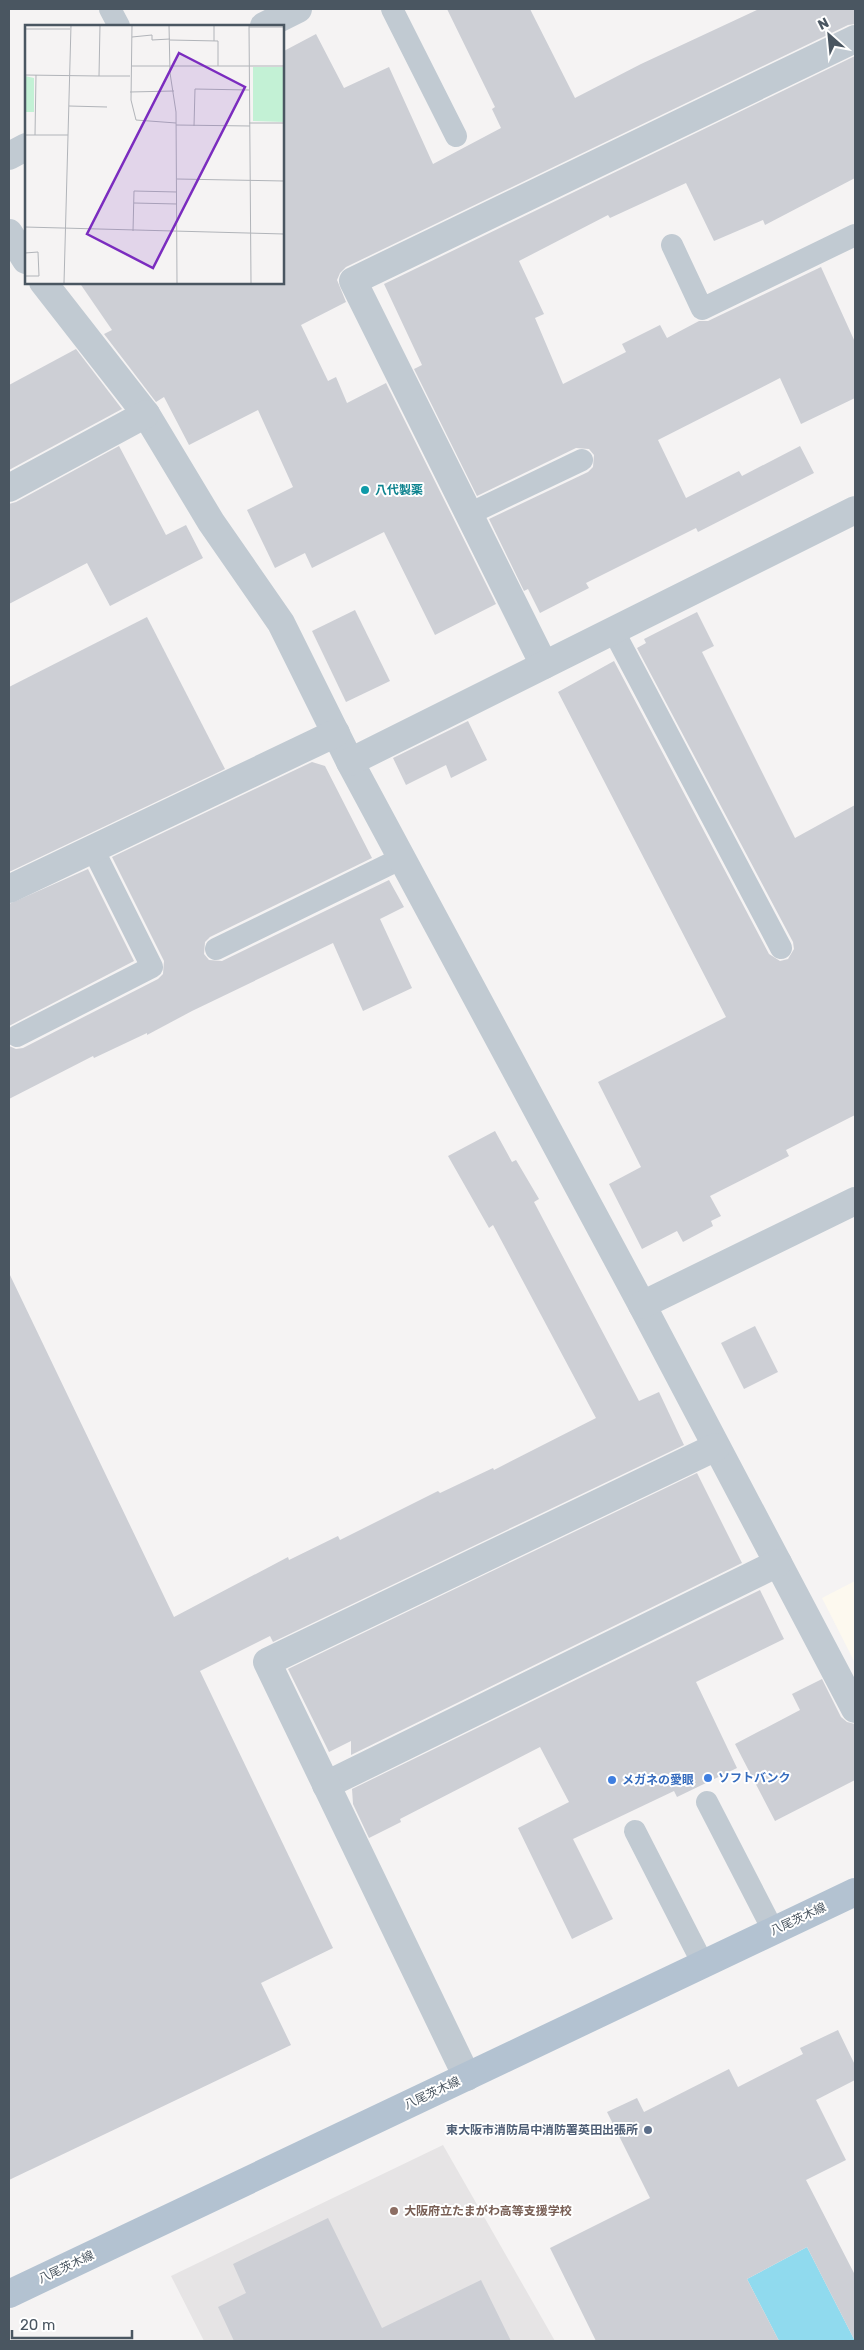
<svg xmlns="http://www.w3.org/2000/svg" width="864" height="2350" viewBox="0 0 864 2350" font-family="Rubik,'Noto Sans JP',sans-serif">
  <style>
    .commercial { fill: #fdf9ef }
    .education { fill: #e6e4e5 }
    .water { fill: #90daee }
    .building { fill: #cdcfd5 }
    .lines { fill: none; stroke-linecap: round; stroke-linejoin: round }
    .lane { stroke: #c1cad2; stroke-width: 22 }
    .street { stroke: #c1cad2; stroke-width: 28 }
    .primary { stroke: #b3c2d1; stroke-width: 28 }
    .culture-dot { fill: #0f9aa8; stroke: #fff; stroke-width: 2 }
    .shop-dot { fill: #3f7fe0; stroke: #fff; stroke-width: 2 }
    .service-dot { fill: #5c6f8a; stroke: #fff; stroke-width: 2 }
    .education-dot { fill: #8d6e63; stroke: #fff; stroke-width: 2 }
    .labels { text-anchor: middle; stroke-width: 4; stroke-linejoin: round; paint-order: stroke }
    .culture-label { font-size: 12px; font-weight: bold; fill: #0d838f; stroke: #fff; text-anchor: start }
    .shop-label { font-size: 12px; font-weight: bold; fill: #366cbe; stroke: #fff; text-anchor: start }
    .street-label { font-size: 12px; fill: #4a5661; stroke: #fff }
    .service-label { font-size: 12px; font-weight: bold; fill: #4e5e75; stroke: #fff; text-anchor: end }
    .education-label { font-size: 12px; font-weight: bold; fill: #785e54; stroke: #fff; text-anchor: start }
    .inset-road { fill: none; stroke: #b1b4b9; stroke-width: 1 }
    .view { fill: #7b2cbf; fill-opacity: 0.15; stroke: #7b2cbf; stroke-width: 2.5 }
    .inset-edge { fill: none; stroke: #4a5661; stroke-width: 2.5 }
  </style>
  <rect width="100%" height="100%" fill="#f5f3f3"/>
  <polygon class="commercial" points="855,1581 855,1663 822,1598"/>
  <polygon class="education" points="443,2145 555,2341 204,2341 171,2276"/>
  <polygon class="water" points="807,2247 855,2341 779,2341 747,2279"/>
  <g class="building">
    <polygon points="447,9 530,9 575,98 641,64 759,9 855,9 855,24 848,25 346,267 340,273 337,280 346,302 301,325 328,381 336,377 347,403 386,383 496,604 435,635 384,532 312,568 305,553 275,568 247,510 293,487 258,410 189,445 164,397 156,402 104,334 112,330 79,282 282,282 282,52 316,34 344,88 389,67 433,164 501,128 492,109 495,107"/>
    <polygon points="855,56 855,178 765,225 763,220 714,241 686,183 610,218 608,215 519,261 544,314 535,318 563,384 626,352 622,344 660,325 667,338 699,321 708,321 821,267 855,342 855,398 801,424 780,378 658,440 686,498 739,471 742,476 800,446 814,473 698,532 696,528 586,583 589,588 540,613 528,589 524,591 489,519 588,472 593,467 594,455 589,449 576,448 477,496 414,369 422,365 384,284"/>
    <polygon points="76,349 122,409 9,470 9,385"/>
    <polygon points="119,446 166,535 186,525 203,558 110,606 87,563 9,604 9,504 16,502"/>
    <polygon points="355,610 390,681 346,702 312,631"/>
    <polygon points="697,612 714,646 702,652 795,838 855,805 855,1115 786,1150 789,1156 710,1196 721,1216 711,1221 713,1226 683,1242 677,1231 642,1249 609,1184 641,1167 598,1082 726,1017 558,692 614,661 769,954 780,961 788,959 794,949 793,942 637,648 646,643 644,639"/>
    <polygon points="147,617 225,769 9,872 9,687"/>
    <polygon points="468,721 487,760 451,778 446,765 406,785 393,758"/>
    <polygon points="312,762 325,766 372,858 210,937 205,942 204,954 209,960 222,961 389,880 404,907 380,919 412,988 363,1011 333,943 192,1011 147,1035 147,1033 94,1058 93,1056 9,1099 9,1046 16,1049 23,1048 158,979 163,974 164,961 112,857"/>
    <polygon points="88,869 134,961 9,1026 9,904"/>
    <polygon points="495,1131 512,1162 516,1160 539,1199 534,1202 639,1401 659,1392 684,1445 273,1642 270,1636 200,1671 333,1948 261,1983 291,2045 9,2180 9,1273 174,1617 288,1557 289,1560 338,1536 340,1540 438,1491 440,1493 493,1468 494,1470 596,1418 493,1225 489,1228 448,1156"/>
    <polygon points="755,1326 778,1372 744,1389 721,1343"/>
    <polygon points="697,1473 742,1563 351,1755 351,1741 329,1752 288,1669"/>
    <polygon points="760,1590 784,1639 696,1682 737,1768 677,1797 674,1791 573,1839 613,1919 572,1939 518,1828 569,1802 540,1747 400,1819 401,1822 369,1838 353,1804 352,1789"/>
    <polygon points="822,1679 841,1717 847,1722 855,1724 855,1780 775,1821 735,1744 800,1710 792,1694"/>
    <polygon points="838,2030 855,2065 855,2080 816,2100 846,2160 806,2180 855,2275 855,2341 807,2247 747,2279 779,2341 596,2341 550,2248 650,2198 607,2112 637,2098 644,2112 729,2069 738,2087 803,2054 800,2048"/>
    <polygon points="328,2218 382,2328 481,2280 511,2341 234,2341 218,2307 246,2293 233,2264"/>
  </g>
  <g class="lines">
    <g class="lane">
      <polyline points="110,9 119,26"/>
      <polyline points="392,9 456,136"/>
      <polyline points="672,245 702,309 855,235"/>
      <polyline points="469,514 582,460"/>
      <polyline points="613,630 781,948"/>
      <polyline points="216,949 402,858"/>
      <polyline points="17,1036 152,967 93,849"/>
      <polyline points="707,1802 773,1930"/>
      <polyline points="635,1831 703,1964"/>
    </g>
    <g class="street">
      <polyline points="264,26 298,9"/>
      <polyline points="9,156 26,147"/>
      <polyline points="9,233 26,260"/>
      <polyline points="43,282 146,414 211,522 281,623 350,762 642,1305 855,1709"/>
      <polyline points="9,488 146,414"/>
      <polyline points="544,665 353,281 855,39"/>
      <polyline points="350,762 855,510"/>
      <polyline points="9,889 336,733"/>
      <polyline points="642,1305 855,1201"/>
      <polyline points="326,1785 778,1563"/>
      <polyline points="467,2077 267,1662 716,1447"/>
    </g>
    <polyline class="primary" points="9,2294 855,1892"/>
  </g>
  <circle class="culture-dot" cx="365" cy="490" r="5"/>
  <g class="shop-dot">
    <circle cx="708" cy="1778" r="5"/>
    <circle cx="612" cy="1780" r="5"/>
  </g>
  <circle class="service-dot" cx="648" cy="2130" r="5"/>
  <circle class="education-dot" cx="394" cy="2211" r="5"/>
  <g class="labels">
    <g class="culture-label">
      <text x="375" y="494">八代製薬</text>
    </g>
    <g class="shop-label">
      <text x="718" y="1782">ソフトバンク</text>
      <text x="622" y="1784">メガネの愛眼</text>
    </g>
    <g class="street-label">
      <text transform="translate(798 1919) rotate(-25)" y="4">八尾茨木線</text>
      <text transform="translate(432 2093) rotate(-25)" y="4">八尾茨木線</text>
      <text transform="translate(66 2267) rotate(-25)" y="4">八尾茨木線</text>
    </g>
    <g class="service-label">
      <text x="638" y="2134">東大阪市消防局中消防署英田出張所</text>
    </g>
    <g class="education-label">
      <text x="404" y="2215">大阪府立たまがわ高等支援学校</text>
    </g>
  </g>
  <g transform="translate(25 25)">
    <rect width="259" height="259" fill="#f5f3f3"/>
    <path d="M228 42H259V97L228 96ZM0 51 9 53V87H0Z" fill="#c3f1d5"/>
    <path class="inset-road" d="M107 0 106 75 111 95 151 98M144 0 145 48 151 87 152 258M224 0 226 258M224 2H259M0 4H45M107 12 127 10V15L145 14M145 15 193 16V41M189 16V0M106 41H259M0 50 74 51 75 0M74 51H105M105 67 149 66M44 81 82 82M224 98H259M151 100 225 101M169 101 170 64 224 65M0 110H43M10 110 11 50M152 154 259 156M109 178 152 179M0 202 259 209M108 206 109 166 152 167M0 228 13 227 14 251H0M39 258 46 0"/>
    <path class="view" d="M154 28 220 62 128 243 62 209Z"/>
    <rect width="259" height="259" class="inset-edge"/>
  </g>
  <rect width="864" height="2350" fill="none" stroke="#4a5661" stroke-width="20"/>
  <g transform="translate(829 35) rotate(333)" stroke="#ffffff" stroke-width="4" paint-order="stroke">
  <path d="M0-4L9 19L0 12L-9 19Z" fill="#4a5661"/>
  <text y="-8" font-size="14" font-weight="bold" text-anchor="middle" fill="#4a5661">N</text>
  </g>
  <path d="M12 2330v8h120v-8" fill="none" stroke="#4a5661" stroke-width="2.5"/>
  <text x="20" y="2330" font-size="15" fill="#4a5661" stroke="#ffffff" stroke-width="4" paint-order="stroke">20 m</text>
</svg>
